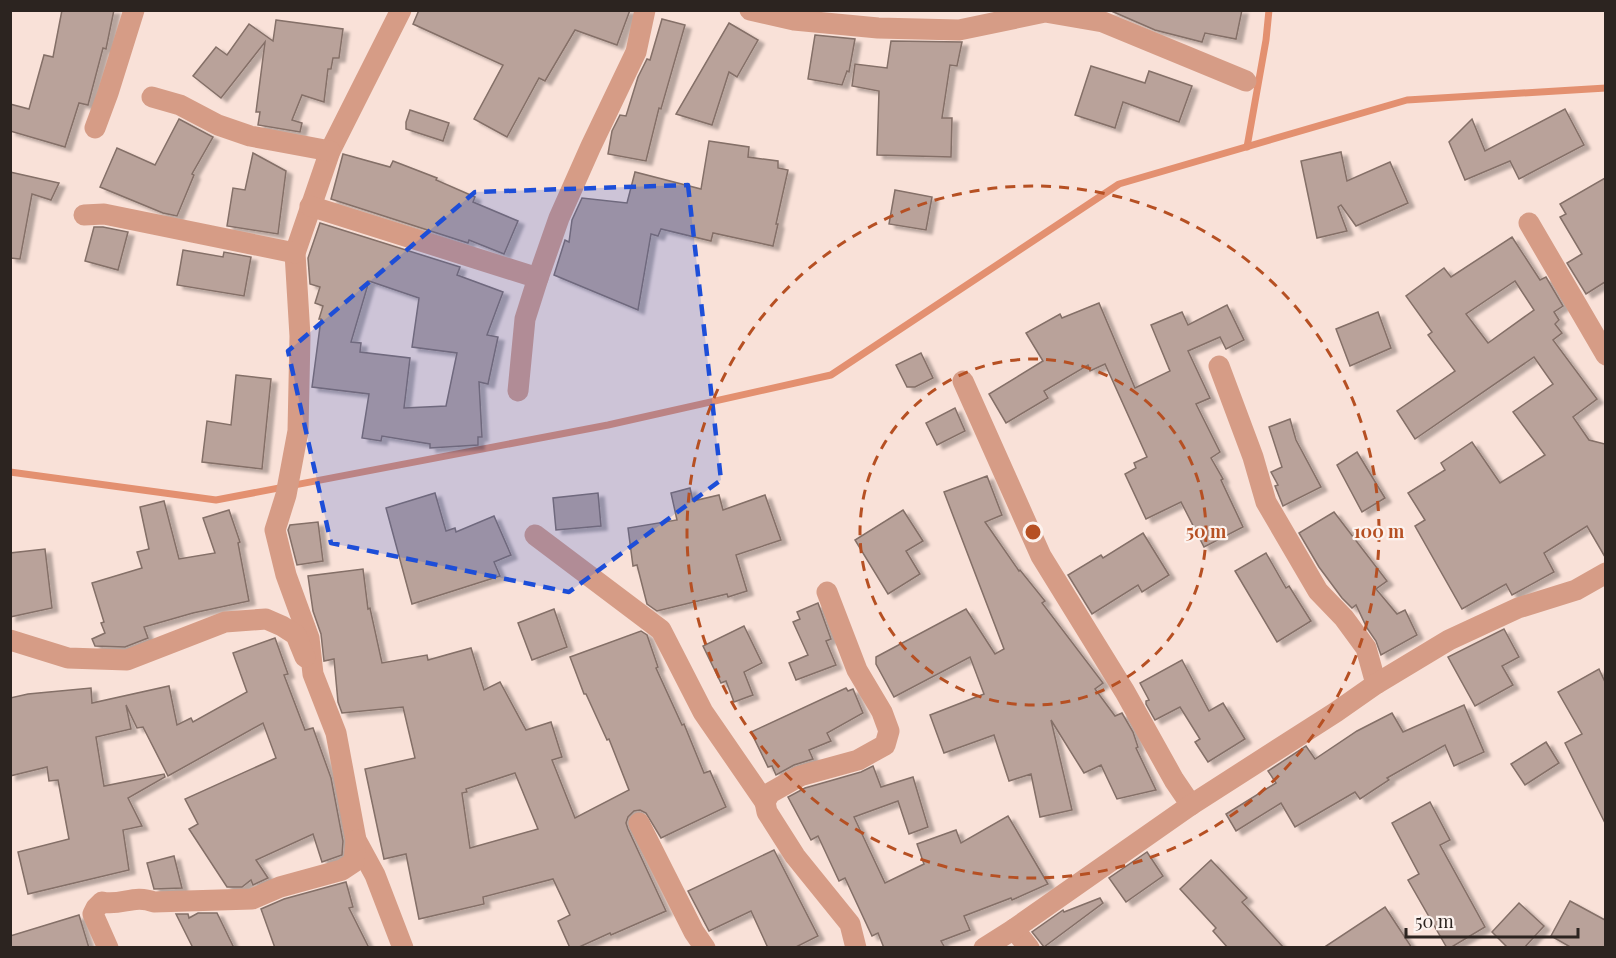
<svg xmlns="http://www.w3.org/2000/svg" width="1616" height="958" viewBox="0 0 1616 958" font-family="'Playfair Display',serif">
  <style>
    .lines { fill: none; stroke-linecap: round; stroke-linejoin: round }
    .stream { stroke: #e39070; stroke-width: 7 }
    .building { fill: #b9a29a; stroke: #846f67; stroke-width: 1.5; fill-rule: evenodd; filter: url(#shadow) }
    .minor { stroke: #d69c86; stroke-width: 21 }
    .marked { fill: #1d4ed8; fill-opacity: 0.2; stroke: #1d4ed8; stroke-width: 4.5; stroke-dasharray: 12 8; stroke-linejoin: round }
    .ring { fill: none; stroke: #b65023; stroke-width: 3; stroke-dasharray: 10 8 }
    .centre { fill: #b65023; stroke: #fcf2ee; stroke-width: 3 }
    .ring-label { font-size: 18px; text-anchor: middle; font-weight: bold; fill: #b65023; stroke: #fcf2ee; stroke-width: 4.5; stroke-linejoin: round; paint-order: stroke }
  </style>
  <defs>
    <filter id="shadow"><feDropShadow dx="6" dy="4" stdDeviation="1.5" flood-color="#0004"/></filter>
  </defs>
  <rect width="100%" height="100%" fill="#f9e1d8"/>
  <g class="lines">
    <g class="stream">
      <polyline points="1247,147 1266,40 1269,10"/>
      <polyline points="10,472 216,500 608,425 831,375 1119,184 1407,100 1606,88"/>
    </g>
  </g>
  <g class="building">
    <polygon points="62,10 114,10 106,49 103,48 88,105 79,103 65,147 10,131 10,104 29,109 44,55 53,57"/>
    <polygon points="419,10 630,10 617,45 575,30 545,81 539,78 507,137 474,119 503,65 413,24"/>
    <polygon points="1109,10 1242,10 1236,39 1205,33 1202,42 1155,30"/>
    <polygon points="662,19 685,25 661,109 659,108 646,161 608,154 612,131 620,115 626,116 638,77 647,59 650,60"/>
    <polygon points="276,20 343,29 339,58 333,58 331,69 328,69 324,102 302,95 292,120 302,123 300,132 258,125 260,112 256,112 265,42 221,98 193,76 216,47 227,55 249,24 273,41"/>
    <polygon points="729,23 758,40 737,77 729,72 712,125 676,114"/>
    <polygon points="815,35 855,39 849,72 847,71 842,85 808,79"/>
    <polygon points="891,41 962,42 957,66 950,65 942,118 952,118 951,157 877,155 879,91 852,86 855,64 887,68"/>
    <polygon points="1091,66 1145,83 1149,71 1192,86 1179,122 1123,102 1115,128 1075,115"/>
    <polygon points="1565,109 1584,145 1519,179 1510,161 1465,180 1449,142 1472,119 1485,151"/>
    <polygon points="410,110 449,123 443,141 406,129 406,122"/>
    <polygon points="179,119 213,137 192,174 194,175 177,216 163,213 100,187 117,148 155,165"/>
    <polygon points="709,141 749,147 748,157 778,161 778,168 788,170 776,224 778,224 773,246 713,233 711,241 661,229 658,236 651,234 638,310 554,275 565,240 569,242 572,220 582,198 627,203 635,172 701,189"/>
    <polygon points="1341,152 1347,181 1390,162 1408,203 1356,226 1341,205 1338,207 1347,231 1317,238 1301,161"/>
    <polygon points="253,153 286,171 278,234 227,226 233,188 245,190"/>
    <polygon points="343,154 390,167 393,161 437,178 436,180 475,197 473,202 518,221 504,254 469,240 468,243 331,199"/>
    <polygon points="10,172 59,183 51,200 32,194 20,259 10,258"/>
    <polygon points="1605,178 1605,282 1586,294 1567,263 1582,254 1560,217 1566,214 1560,204"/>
    <polygon points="895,190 932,197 926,230 889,224"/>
    <path d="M320 223 460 267 457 275 503 292 487 335 498 337 488 384 479 382 482 437H478V445L430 448V444L382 436 381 441 362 438 369 394 312 387 321 319H319L323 306 315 303 320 287 310 284 308 258ZM369 281 419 298 412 347 457 353 446 406 404 408 410 358 360 352 361 343 351 342Z"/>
    <polygon points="94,227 103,227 128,232 118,270 85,261"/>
    <path d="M1512 237 1540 280 1546 277 1563 306 1554 312 1559 320 1555 324 1562 333 1553 340 1597 399 1573 417 1589 440 1605 444V557L1587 526 1544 553 1554 572 1512 595 1506 584 1462 609 1415 526 1425 520 1408 493 1445 470 1441 463 1472 442 1500 483 1545 455 1513 412 1553 384 1534 357 1415 439 1397 411 1455 371 1428 335 1432 332 1406 296 1444 268 1451 277ZM1515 281 1534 310 1488 343 1466 314Z"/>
    <polygon points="183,250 223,257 224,252 251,257 244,296 177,285"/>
    <polygon points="1099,303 1135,388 1170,371 1151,325 1182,312 1188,325 1227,305 1244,340 1226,349 1220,337 1188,351 1210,398 1196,404 1220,452 1211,458 1223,479 1221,480 1243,527 1204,547 1181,502 1146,519 1125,474 1136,468 1134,463 1147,457 1105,364 1090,371 1088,365 1044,391 1048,398 1006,423 989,394 1043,361 1026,333 1060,314 1062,318"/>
    <polygon points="1378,312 1391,348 1350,366 1336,329"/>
    <polygon points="921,353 933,378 915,387 907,387 896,365"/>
    <polygon points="236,375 271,379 262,469 202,462 207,421 231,425"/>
    <polygon points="955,408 965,431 937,445 926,423"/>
    <polygon points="1290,419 1296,440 1321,487 1283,506 1275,486 1278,485 1271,472 1282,467 1269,427"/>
    <polygon points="1357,452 1385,498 1362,512 1337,465"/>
    <polygon points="987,476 1002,515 985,522 1019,571 1020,570 1045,601 1042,603 1103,683 1095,689 1115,716 1122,713 1133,732 1138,747 1136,748 1156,790 1117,799 1101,765 1084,773 1051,720 1072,810 1040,817 1031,774 1009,781 994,735 944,753 930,715 984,694 970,657 894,697 876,664 876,657 966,609 995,654 1004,649 944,492"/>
    <polygon points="690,488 693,501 719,495 723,510 765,495 781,540 736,555 747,591 728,597 727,594 657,611 647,604 637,565 633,566 628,528 677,520 671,493"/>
    <polygon points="435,493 446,531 455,528 456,532 494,516 511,555 494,562 500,576 412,604 386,508"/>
    <polygon points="598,493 601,526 556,530 553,498"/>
    <polygon points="164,501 179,559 215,553 203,518 229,510 240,542 238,543 249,601 193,613 144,627 148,638 125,647 95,646 92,639 105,633 101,623 104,622 92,583 142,568 137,552 149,549 140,507"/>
    <polygon points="903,510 923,541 906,551 920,574 888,594 855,540"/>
    <polygon points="1334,512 1387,581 1376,589 1397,614 1405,610 1417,635 1381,655 1376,641 1367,628 1356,605 1352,608 1342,598 1319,567 1299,533"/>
    <polygon points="318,522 323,561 297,565 288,530 290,525"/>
    <polygon points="1143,533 1169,575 1142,592 1138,585 1092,614 1068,575 1101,555 1103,558"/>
    <polygon points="45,549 52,608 10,617 10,553"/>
    <polygon points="1266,553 1286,588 1289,586 1311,621 1277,642 1235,571"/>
    <path d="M363 569 368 609 370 608 382 663 427 655 428 660 471 648 484 690 500 682 526 730 551 722 562 757 552 760 575 818 629 790 609 739 607 740 586 694H584L570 657 641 631 647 635 658 667 656 668 682 725 684 724 704 773 710 771 726 807 661 838 646 813 640 810 634 811 628 817 626 823 628 829 666 911 611 935 610 933 577 948H570L558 921 570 915 553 879 483 897 484 904 419 919 406 854 384 859 365 769 415 758 403 707 342 713 338 702 334 659 324 661 321 634 313 611 308 576ZM515 773 538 829 470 848 462 793 467 792 466 789Z"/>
    <polygon points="818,603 831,639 826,641 836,665 796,680 789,663 808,655 793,622 800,619 797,612"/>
    <polygon points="554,609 567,647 532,660 518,623"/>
    <polygon points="744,626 762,663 744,672 753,695 734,702 726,681 721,683 703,646"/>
    <polygon points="1504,629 1519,657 1502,666 1513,685 1475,706 1448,657"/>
    <polygon points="275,638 288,674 284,675 305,730 313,728 331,778 343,841 342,855 322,862 313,834 256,860 268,878 253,885 251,880 242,887 227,887 189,829 198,824 185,799 276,758 263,723 168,776 143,727 137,728 126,705 131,729 96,737 104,786 164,774 165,777 128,798 142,826 123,830 129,870 28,894 18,852 69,839 58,780 49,781 47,767 10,776 10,698 28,694 91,688 92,703 169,686 177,725 191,718 193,722 247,692 233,653"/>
    <polygon points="1182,660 1209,711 1223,703 1245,739 1208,762 1195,742 1200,739 1180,707 1155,720 1146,704 1146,701 1149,700 1140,683"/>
    <polygon points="1599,669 1605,682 1605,823 1565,743 1582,734 1558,692"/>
    <polygon points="846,688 848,691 853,689 863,713 827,733 831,741 809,750 813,759 794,765 776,775 772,766 768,767 751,732"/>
    <polygon points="1464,705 1484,752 1454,766 1445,745 1387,778 1389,780 1360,799 1355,792 1295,827 1281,803 1236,831 1226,814 1276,783 1268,771 1306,746 1315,759 1357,731 1392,713 1403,732"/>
    <polygon points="1546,742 1559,763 1525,785 1511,764"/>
    <polygon points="873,766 881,787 913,777 928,827 909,834 898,801 854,817 885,883 924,864 917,844 956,830 961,843 1008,816 1048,884 1012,900 1011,898 964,916 970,930 941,941 945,948 884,948 878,933 872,936 845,878 839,881 818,836 811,840 788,797 805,788 861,772"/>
    <polygon points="1430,802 1450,840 1440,845 1485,927 1450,948 1447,948 1408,880 1419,874 1392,823"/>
    <polygon points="774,850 818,936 794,948 768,948 751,911 709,931 688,891"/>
    <polygon points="1147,852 1163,876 1126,902 1109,878"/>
    <polygon points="174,856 182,888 154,889 147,863"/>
    <polygon points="1211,860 1247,898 1242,902 1284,948 1228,948 1213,931 1216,928 1180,889"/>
    <polygon points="346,882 353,907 349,908 369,948 275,948 261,909 284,899"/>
    <polygon points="1100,898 1103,903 1044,947 1032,932 1063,910 1064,912"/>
    <polygon points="1570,901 1605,920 1605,948 1572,948 1551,936"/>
    <polygon points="1519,903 1544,926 1524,948 1508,948 1492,932"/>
    <polygon points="1385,907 1412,948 1323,948"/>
    <polygon points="198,913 217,913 234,948 193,948 176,914 188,914 189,918"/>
    <polygon points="79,915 89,948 10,948 10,936"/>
  </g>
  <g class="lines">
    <g class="minor">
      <polyline points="401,10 330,151 295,253 300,336 298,431 286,495 275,530 286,575 309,638 313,674 336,733 356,840 375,875 403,948"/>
      <polyline points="750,10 794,20 878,28 959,30 1045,12 1103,22 1246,81"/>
      <polyline points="152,97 180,105 218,125 250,136 330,151"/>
      <polyline points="95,128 108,93 134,10"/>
      <polyline points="310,206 538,278"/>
      <polyline points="84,215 104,214 295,253"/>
      <polyline points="1529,223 1606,355"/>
      <polyline points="1219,366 1253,457 1266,502 1318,591 1344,618 1366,648 1376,684"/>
      <polyline points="963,381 1041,556 1125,692 1174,780 1191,805"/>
      <polyline points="518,391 525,319 538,278 559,218 591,146 636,52 645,10"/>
      <polyline points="535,535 661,630 703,712 765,802"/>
      <polyline points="827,592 857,670 882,712 889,731 885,745 858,760 800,776 770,793 765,802 767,812 795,856 850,924 856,948"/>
      <polyline points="10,640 68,658 127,660 225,622 266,619 282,626 296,635 305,657"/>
      <polyline points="639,823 694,932 705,948"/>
      <polyline points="1014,929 1029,948"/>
      <path d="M108 948 93 914 96 908 102 902C122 906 134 894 154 902L252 899 280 887 342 870 354 862 356 840"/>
      <polyline points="984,948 1014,929 1191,805 1336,712 1376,684 1449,640 1518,608 1576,590 1606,573"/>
    </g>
  </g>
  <path class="marked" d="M688 185 721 480 569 592 331 543 288 351 475 192Z"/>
  <g class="ring">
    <circle cx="1033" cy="532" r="173"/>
    <circle cx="1033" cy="532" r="346"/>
  </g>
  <circle cx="1033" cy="532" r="9" class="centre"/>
  <g class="ring-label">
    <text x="1206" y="538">50 m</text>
    <text x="1379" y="538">100 m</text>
  </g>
  <rect width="1616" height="958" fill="none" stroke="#2c2420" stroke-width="24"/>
  <path d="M1406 928v9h172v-9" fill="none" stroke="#2c2420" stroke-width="3"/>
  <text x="1415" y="928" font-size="18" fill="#2c2420" stroke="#fcf2ee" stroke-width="4.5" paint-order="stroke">50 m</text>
</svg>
